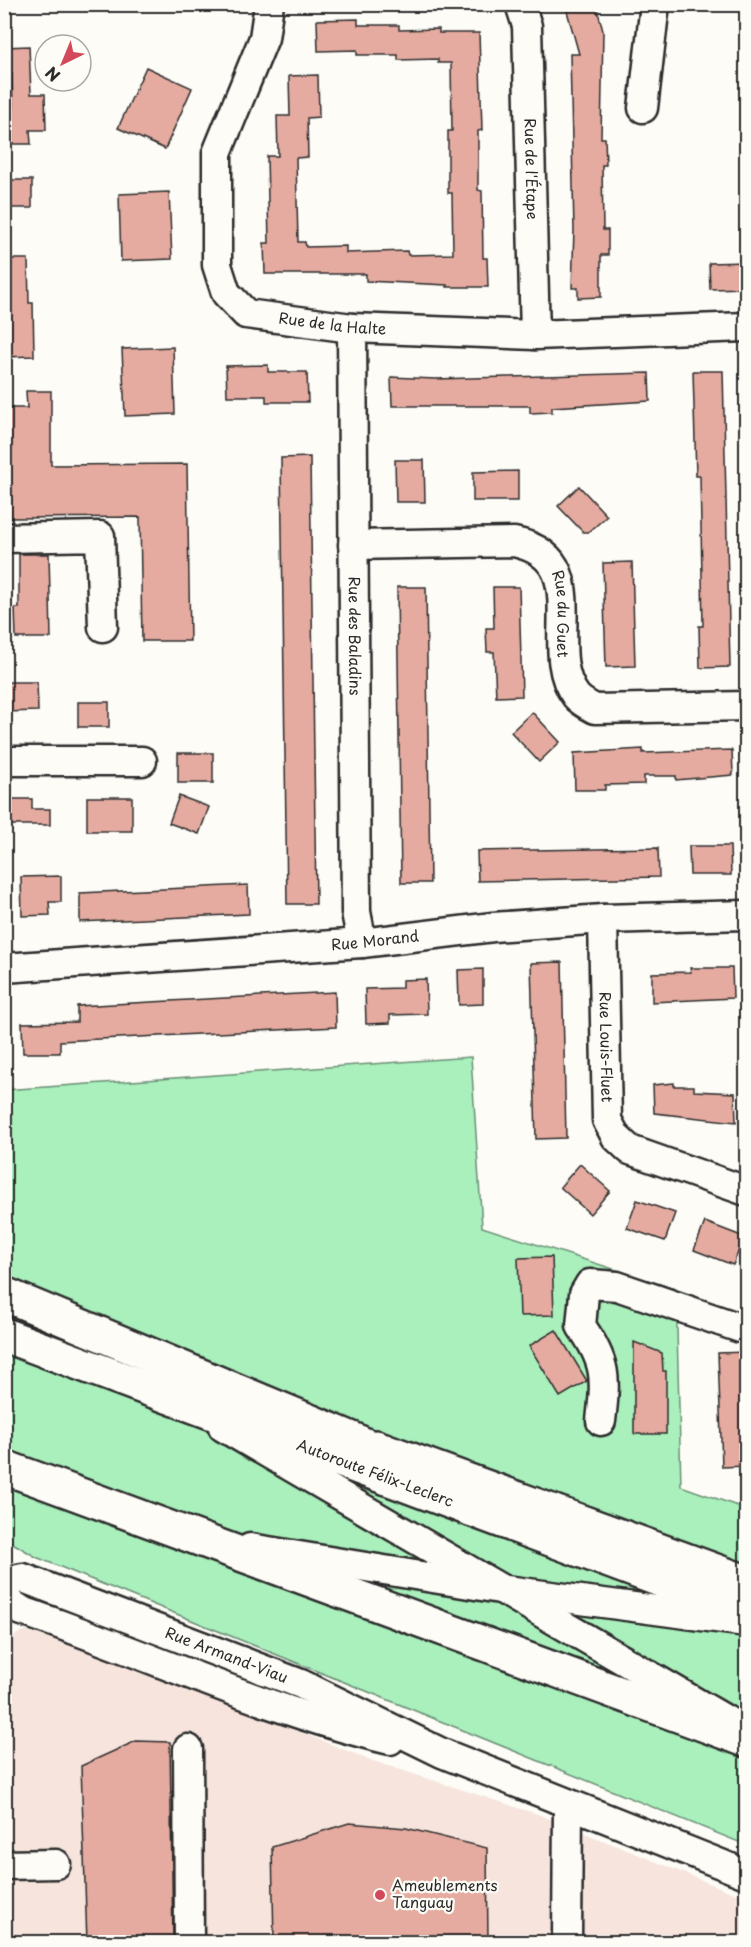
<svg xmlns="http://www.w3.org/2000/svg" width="751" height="1947" viewBox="0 0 751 1947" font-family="'Playpen Sans',sans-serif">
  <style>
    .built { fill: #f6e4dd }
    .green { fill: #a9f0bc; stroke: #6a8e74; stroke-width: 1.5 }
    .building { fill: #e5aba0; stroke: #2b2b2b; stroke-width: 1.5 }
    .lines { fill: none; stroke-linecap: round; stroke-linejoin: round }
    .minor-casing { stroke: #2b2b2b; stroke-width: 33 }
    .highway-casing { stroke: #2b2b2b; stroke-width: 38 }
    .minor { stroke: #fdfcf7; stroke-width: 28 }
    .highway { stroke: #fdfcf7; stroke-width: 33 }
    .poi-dot { fill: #d1495b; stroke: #fdfcf7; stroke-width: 2 }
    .labels { text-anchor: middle; stroke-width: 4.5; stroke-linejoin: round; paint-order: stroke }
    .street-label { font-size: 15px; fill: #2b2b2b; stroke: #fdfcf7 }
    .poi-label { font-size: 15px; fill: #2b2b2b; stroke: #fdfcf7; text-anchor: start }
  </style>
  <rect width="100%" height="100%" fill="#fdfcf7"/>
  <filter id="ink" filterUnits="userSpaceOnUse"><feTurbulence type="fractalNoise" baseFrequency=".0167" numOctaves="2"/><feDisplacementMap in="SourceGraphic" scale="12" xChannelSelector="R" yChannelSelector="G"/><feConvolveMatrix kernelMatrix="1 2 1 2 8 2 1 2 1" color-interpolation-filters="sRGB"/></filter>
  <g filter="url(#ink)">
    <polygon class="built" points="41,1629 370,1760 540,1815 746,1898 746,1942 10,1942 4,1648 17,1634 24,1631 38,1633"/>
    <polygon class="green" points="471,1057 482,1227 676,1289 681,1486 746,1509 746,1845 36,1557 6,1539 4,1090"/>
    <g class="building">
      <polygon points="565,4 596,4 603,31 601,138 605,138 606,165 602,165 603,230 608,230 608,255 601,255 601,297 578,298 578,288 572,288 574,230 570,54 579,54"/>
      <polygon points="358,19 358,25 399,25 399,30 439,29 439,33 479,33 482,130 478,131 478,190 482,191 483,258 487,258 488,287 447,287 447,285 366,281 366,274 265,274 264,243 269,243 267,156 278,156 277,116 290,116 289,76 318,75 319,117 307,118 308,157 296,158 298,242 305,242 306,247 346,246 346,253 407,251 408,255 453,254 452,193 448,193 448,131 452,131 451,63 438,63 438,59 398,60 398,55 357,55 357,50 318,51 317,20"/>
      <polygon points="29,46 31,94 45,94 46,130 30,130 31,144 4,144 4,117 13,117 12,74 4,74 4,47"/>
      <polygon points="146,67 192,88 165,149 118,128"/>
      <polygon points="5,180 32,180 32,208 6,208"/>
      <polygon points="169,192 172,259 121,261 119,194"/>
      <polygon points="4,259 28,259 29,303 33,303 34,356 4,357"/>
      <polygon points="747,262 747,288 710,289 709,263"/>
      <polygon points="173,347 175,414 125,416 122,349"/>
      <polygon points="268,365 268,372 307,372 308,402 266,402 266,396 227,396 226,366"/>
      <polygon points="693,371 723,371 730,667 700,668 699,626 703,626 700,476 696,476"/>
      <polygon points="649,373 650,401 552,407 552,412 530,413 530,406 392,406 391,377 435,379"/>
      <polygon points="26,391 51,391 51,465 187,464 190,641 142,641 140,517 10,518 9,439 4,439 4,408 27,408"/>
      <polygon points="310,457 316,904 287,904 281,458"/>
      <polygon points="395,460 424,460 425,502 396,502"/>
      <polygon points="518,471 518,501 473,501 473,472"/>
      <polygon points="579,486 607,516 589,532 583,532 558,506"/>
      <polygon points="19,554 49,554 51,638 16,638 15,608 19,608"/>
      <polygon points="632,562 635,666 606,667 603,563"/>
      <polygon points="397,587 426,587 430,883 401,883"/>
      <polygon points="493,587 519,587 522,696 496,697 494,652 487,652 486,628 494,628"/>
      <polygon points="5,682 37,682 38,711 5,712"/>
      <rect x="78" y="702" width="31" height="25"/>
      <polygon points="532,712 560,742 539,762 511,732"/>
      <polygon points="643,749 643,753 732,750 733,775 676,780 676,776 644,776 644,784 605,785 605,790 575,790 574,753"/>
      <rect x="178" y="753" width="35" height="30"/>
      <polygon points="179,796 209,807 199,834 169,823"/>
      <rect x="87" y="797" width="45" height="34"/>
      <polygon points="10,799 32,799 32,809 50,809 50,825 10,825"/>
      <polygon points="689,846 730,846 731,875 690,875"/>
      <polygon points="658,848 659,877 478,881 477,851"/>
      <polygon points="61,876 61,902 49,902 50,915 22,916 21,877"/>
      <polygon points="248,885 249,914 80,922 80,893"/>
      <polygon points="562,962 566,1138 536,1139 531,963"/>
      <polygon points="690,968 732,968 733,998 652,1002 652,973 691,972"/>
      <polygon points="483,969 483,1004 459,1005 458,970"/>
      <polygon points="426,979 427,1014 390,1015 390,1023 366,1024 365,989 402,988 402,980"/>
      <polygon points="335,992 336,1027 60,1041 60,1053 23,1053 22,1023 77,1022 77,1006"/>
      <polygon points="674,1083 674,1086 694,1086 694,1091 735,1093 736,1122 654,1113 653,1085"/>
      <polygon points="580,1164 610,1191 590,1214 560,1187"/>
      <polygon points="637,1200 675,1213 665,1241 627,1228"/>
      <polygon points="705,1222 744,1237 733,1265 694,1250"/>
      <polygon points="552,1257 554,1315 520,1316 518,1258"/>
      <polygon points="556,1330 587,1381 560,1397 529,1346"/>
      <polygon points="634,1342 662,1353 663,1371 666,1371 666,1434 634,1434"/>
      <polygon points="747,1352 747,1466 722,1467 718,1353"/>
      <polygon points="136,1741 170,1742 173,1942 87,1942 81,1766"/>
      <polygon points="349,1823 406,1828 487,1848 488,1942 274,1942 272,1847"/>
    </g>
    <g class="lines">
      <defs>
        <g id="minor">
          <path id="s1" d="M269 4 264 38 217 153V265L226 293 246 314 352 328 535 335 746 327"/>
          <path id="s2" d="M520 4 527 26 535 335"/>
          <polyline points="643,108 655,4"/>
          <path id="s3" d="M352 328 356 912 362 943"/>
          <polyline points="4,538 100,536 103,627"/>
          <path id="s4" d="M353 545 514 542C598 559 539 648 576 696 581 702 589 706 595 709L746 706"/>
          <polyline points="4,761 142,761"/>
          <path id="s5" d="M603 919 607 1120 616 1137 630 1150 746 1191"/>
          <path id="s6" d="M4 968 362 943 493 927 603 919 746 915"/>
          <path d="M601 1421C606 1377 607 1363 581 1326L584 1294 590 1284 617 1286 746 1330"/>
          <polyline points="223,1427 738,1727"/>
          <polyline points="250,1548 506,1590 746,1622"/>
          <path id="s7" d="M4 1582 23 1578 301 1684 442 1753 746 1874"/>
          <path d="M4 1599 22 1611C145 1653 264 1710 390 1740"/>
          <polyline points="188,1749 189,1942"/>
          <polyline points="4,1865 56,1864"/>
          <polyline points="567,1942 568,1805"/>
        </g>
        <g id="highway">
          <polyline points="4,1294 350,1438 396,1460"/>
          <path id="s8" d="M4 1335 746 1612"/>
          <polyline points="376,1447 746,1582"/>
          <polyline points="4,1467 746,1740"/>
        </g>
      </defs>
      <use href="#minor" class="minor-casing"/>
      <use href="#highway" class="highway-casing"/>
      <use href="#minor" class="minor"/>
      <use href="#highway" class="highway"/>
    </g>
  </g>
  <circle class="poi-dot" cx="380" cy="1895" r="6"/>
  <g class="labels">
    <g class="street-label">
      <text dy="5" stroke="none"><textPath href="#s2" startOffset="166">Rue de l'Étape</textPath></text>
      <text dy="5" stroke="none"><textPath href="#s1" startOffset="416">Rue de la Halte</textPath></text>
      <text dy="5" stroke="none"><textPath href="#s4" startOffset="258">Rue du Guet</textPath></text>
      <text dy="5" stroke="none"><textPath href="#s3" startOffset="308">Rue des Baladins</textPath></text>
      <text dy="5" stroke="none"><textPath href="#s6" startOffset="372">Rue Morand</textPath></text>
      <text dy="5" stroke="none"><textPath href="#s5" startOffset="128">Rue Louis-Fluet</textPath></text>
      <text dy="5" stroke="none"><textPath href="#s8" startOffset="396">Autoroute Félix-Leclerc</textPath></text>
      <text dy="5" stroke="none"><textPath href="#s7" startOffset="237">Rue Armand-Viau</textPath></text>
    </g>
    <g class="poi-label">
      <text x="392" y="1891">Ameublements<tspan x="392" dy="17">Tanguay</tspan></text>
    </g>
  </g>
  <rect width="751" height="1947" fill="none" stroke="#fdfcf7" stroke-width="24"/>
  <rect x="12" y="12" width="727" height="1923" fill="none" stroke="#2b2b2b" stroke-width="2" filter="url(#ink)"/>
  <g transform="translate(63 63) rotate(223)"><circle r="28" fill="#fdfcf7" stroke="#a9a8a5" stroke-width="1.5"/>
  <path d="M0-4.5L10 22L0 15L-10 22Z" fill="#d1495b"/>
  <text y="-9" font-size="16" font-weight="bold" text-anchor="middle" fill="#2b2b2b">N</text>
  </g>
</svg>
